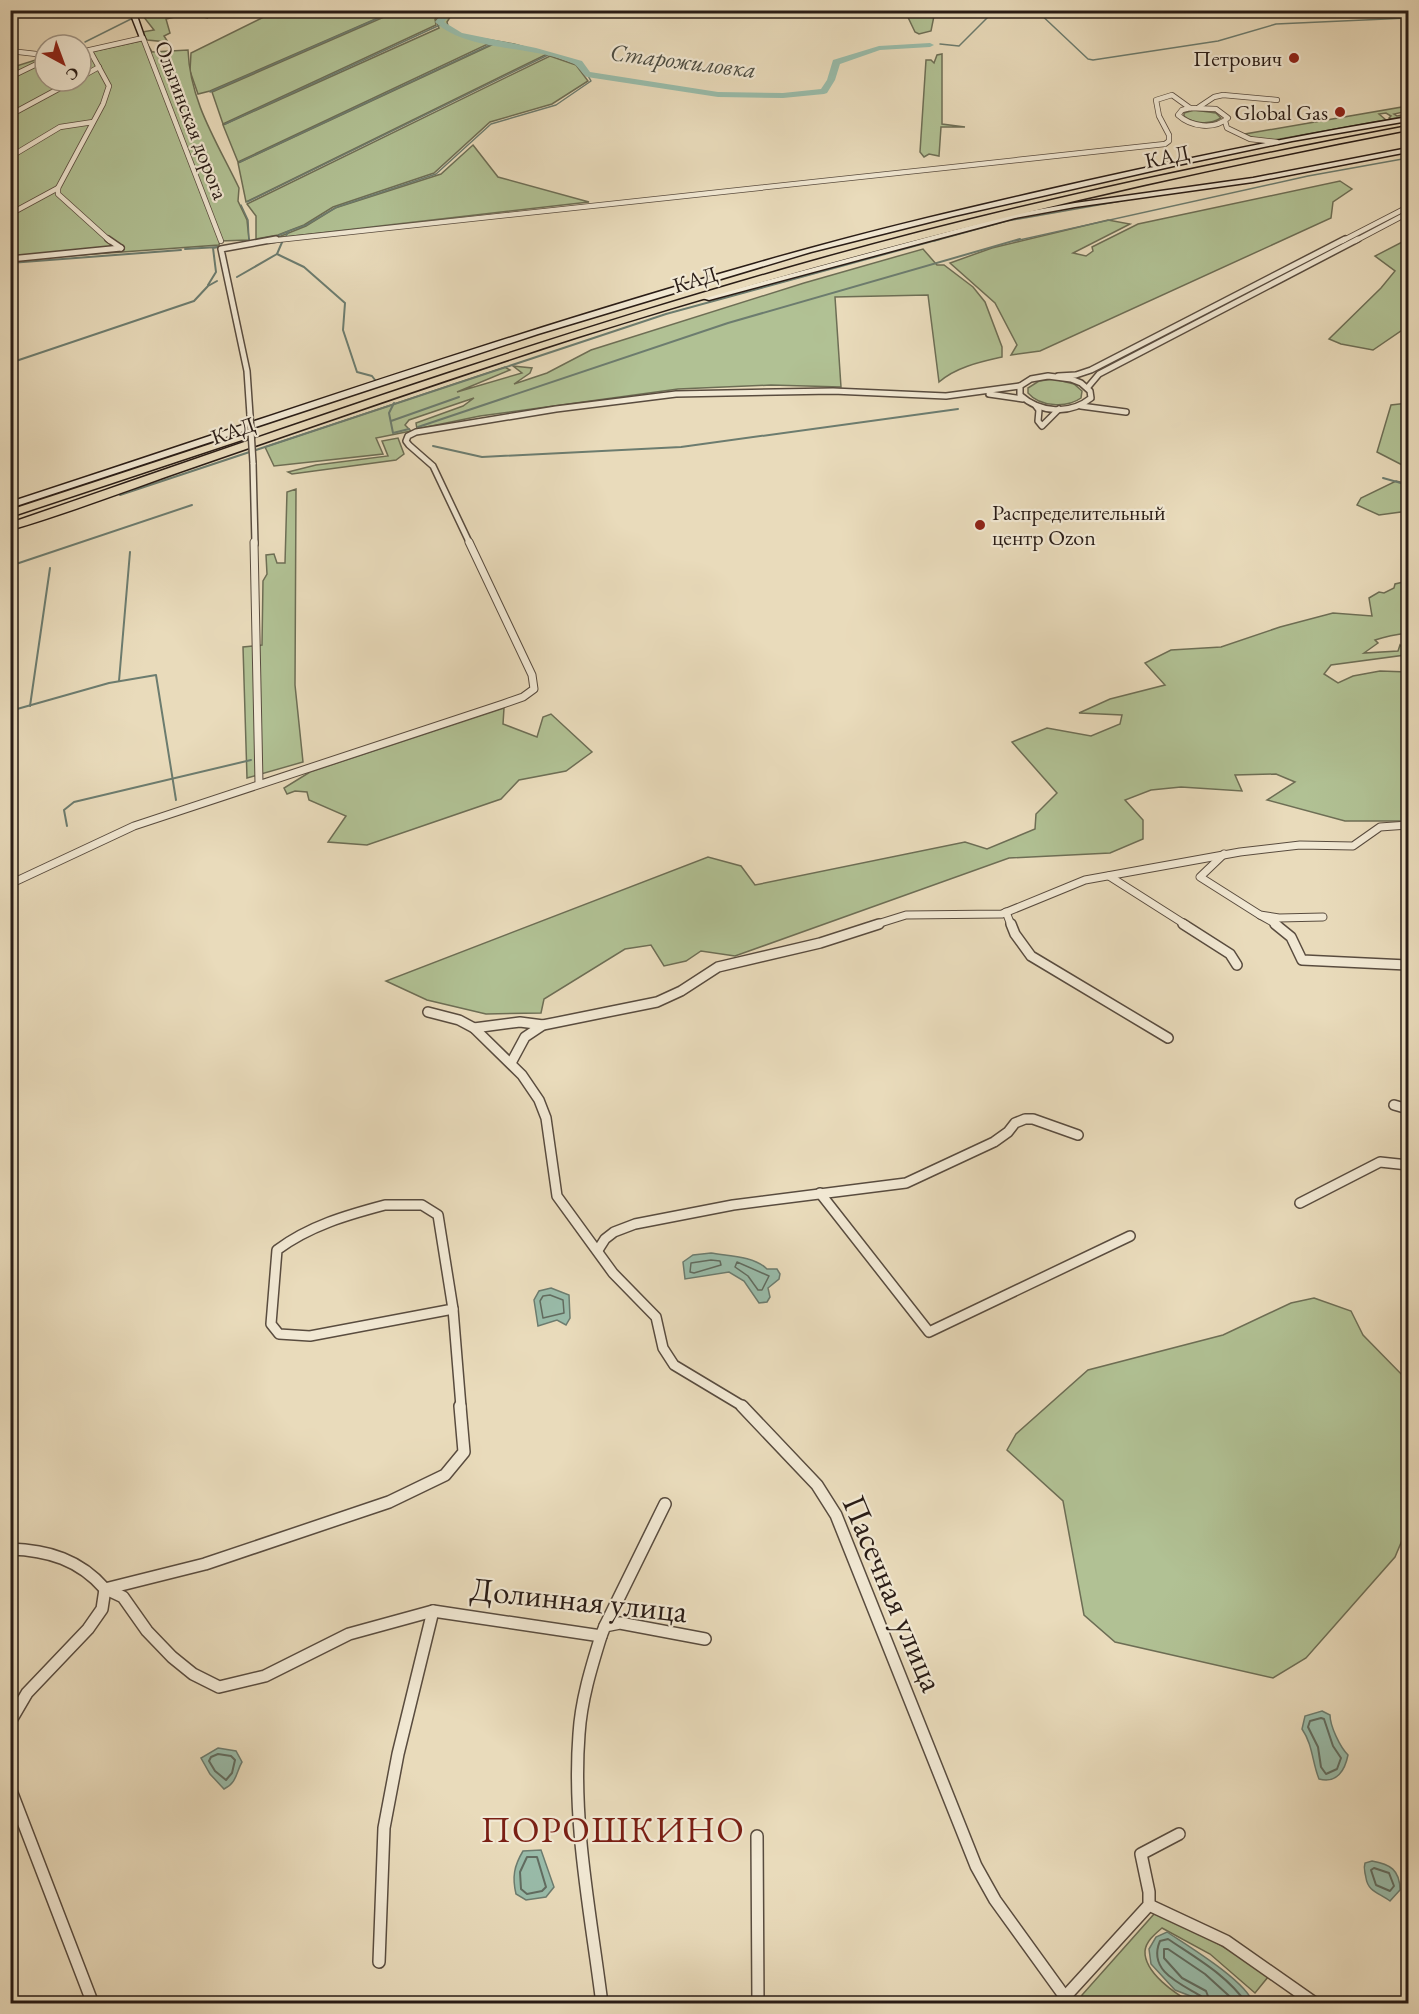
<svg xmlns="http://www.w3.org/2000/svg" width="1419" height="2014" viewBox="0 0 1419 2014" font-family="'EB Garamond',serif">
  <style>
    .green { fill: #b1c194; stroke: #6d6e55; stroke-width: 1.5 }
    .water { fill: #99bcaa; stroke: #6c7c6f; stroke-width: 1.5 }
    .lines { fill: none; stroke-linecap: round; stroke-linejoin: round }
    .shore-far1 { stroke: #616c60; stroke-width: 1.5 }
    .shore { stroke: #616c60; stroke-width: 2 }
    .stream-far1 { stroke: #6c7c6f; stroke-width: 1.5 }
    .stream { stroke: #6c7c6f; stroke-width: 2 }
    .river { fill: #99bcaa; fill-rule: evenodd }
    .street-far4-casing { stroke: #594c3f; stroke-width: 6 }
    .street-far3-casing { stroke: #594c3f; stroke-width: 8 }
    .street-far2-casing { stroke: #594c3f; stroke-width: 9 }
    .street-far1-casing { stroke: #594c3f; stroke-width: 12 }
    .street-casing { stroke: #594c3f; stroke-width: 14 }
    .secondary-casing { stroke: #291c16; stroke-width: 3 }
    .highway-casing { stroke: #291c16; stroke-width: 3 }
    .street-far4 { stroke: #f1e8d3; stroke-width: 4.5 }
    .street-far3 { stroke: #f1e8d3; stroke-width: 5 }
    .street-far2 { stroke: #f1e8d3; stroke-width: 7 }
    .street-far1 { stroke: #f1e8d3; stroke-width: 9 }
    .street { stroke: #f1e8d3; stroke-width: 11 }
    .secondary { fill: #f1e8d3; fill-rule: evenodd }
    .highway { fill: #e9dbbb; fill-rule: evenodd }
    .street-bridge-casing { stroke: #594c3f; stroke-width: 8; stroke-linecap: butt }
    .street-bridge { stroke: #f1e8d3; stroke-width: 5 }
    .poi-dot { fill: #8f2418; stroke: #f1e8d3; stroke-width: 2 }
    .labels { text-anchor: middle; stroke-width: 4.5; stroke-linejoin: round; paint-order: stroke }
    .far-poi-label { font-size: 22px; fill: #291c16; stroke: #f1e8d3; text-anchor: end }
    .far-street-label { font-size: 22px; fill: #291c16; stroke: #f1e8d3 }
    .far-water-label { font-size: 24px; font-style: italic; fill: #4b4c42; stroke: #f1e8d3 }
    .near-street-label { font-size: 33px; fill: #291c16; stroke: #f1e8d3 }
    .near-quarter-label { font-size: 36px; letter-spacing: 1.5px; fill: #7a1f14; stroke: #f1e8d3 }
  </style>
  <rect width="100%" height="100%" fill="#e9dbbb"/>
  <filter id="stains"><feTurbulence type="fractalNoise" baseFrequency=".00333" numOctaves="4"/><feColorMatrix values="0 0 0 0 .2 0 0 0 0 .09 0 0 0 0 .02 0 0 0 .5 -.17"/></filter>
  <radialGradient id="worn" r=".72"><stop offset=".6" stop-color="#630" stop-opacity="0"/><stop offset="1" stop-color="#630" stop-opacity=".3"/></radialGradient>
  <g class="green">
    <polygon points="400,10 445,11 435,19 436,25 223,124 212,92"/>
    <polygon points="160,11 210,11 203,14 208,18 183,13 184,15 166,19 170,33 164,36 168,42 147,40 142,32 154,30 143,16"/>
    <polygon points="276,11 276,10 394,11 210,91 198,94 190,71 191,53"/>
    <polygon points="446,11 454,11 447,22 448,26 461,35 514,44 560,57 547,54 246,202 238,163 496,43 492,42 238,162 223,125 439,28 436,20"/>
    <polygon points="905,11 935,11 931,31 919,34 915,32"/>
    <path d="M145 40 152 52 188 50C190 102 217 142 239 188L238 201 247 220 249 240 220 241 219 245 11 260 10 68 45 57V81H81V54Z"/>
    <polygon points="942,54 942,124 965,127 941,127 939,156 929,154 924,157 920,152 926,60 931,60 934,63 937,55"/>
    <polygon points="550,56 576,65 588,81 552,104 490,122 434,173 333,207 304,225 278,235 256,239 256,216 247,204"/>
    <path d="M1408 106V111L1394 114 1397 116 1408 114V116L1391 119 1389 118 1391 116 1386 113 1379 114 1386 120 1280 139C1267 141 1256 141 1245 134Z"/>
    <path d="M1194 110 1216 113 1221 118C1210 125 1194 124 1184 116V113Z"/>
    <polygon points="473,145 498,177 589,202 276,238 306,226 335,208 441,174"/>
    <polygon points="1340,181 1352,189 1333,202 1331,218 1040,351 1011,355 1017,345 995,303 950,263 992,248 1108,220 1130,224 1073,253 1086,256 1093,251 1092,247 1138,224"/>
    <polygon points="1408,239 1408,326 1373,350 1341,344 1329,339 1381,288 1395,271 1375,256"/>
    <path d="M923 249 937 265H944L973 287 985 302 1002 347V357C980 362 956 367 939 382L928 295 835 297 841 387 771 385 678 389 480 416 417 429 416 423 463 406 474 398 409 420 405 425 411 431 376 438 383 454 274 466 265 447 505 367 510 370 457 392 522 373 513 366 532 368 530 373 514 384 547 373 591 350 804 283Z"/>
    <path d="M1054 379 1074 384 1082 391 1081 398C1067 408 1040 407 1028 393V388L1039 381Z"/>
    <polygon points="1408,403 1408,468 1377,452 1391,405"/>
    <polygon points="398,438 404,454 396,460 292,474 288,472 316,465 388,456 382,441"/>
    <polygon points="1396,481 1408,484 1408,511 1379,515 1357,505 1361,498"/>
    <polygon points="296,489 295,685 303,762 247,778 243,647 262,645 263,581 267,574 266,555 274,554 277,563 285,563 287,492"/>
    <path d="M1408 581V633C1399 634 1384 637 1375 640L1378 643 1364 653 1398 651 1400 645 1404 649 1405 655 1331 665 1324 674 1338 683 1353 676 1380 671 1408 672V821H1345L1267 800 1295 782 1276 774 1235 775 1242 791 1181 787 1151 790 1125 800 1143 820V839L1110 853 1009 858 735 956 701 951 686 961 664 966 651 945 625 949 544 999 541 1013 486 1014 427 1000 386 981 708 857 741 866 755 885 965 842 987 849 1035 829 1036 814 1057 793 1012 742 1047 728 1091 736 1120 724 1122 715 1079 713 1110 699 1165 685 1145 663 1171 650 1221 647 1280 627 1333 613 1372 616 1369 598 1379 592 1384 593 1394 588 1395 584Z"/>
    <polygon points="504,708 503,724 537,737 543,717 551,714 592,752 566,771 519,780 501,799 367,845 328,842 346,816 309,800 307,792 295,791 287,794 284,788 310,772"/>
    <polygon points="1314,1298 1351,1311 1363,1335 1408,1381 1408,1526 1395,1557 1306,1658 1273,1678 1115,1642 1084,1615 1063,1501 1007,1450 1016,1434 1088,1370 1223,1335 1291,1303"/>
    <path d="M1155 1913C1196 1931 1233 1949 1268 1977L1255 1993 1210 1954 1162 1928C1155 1934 1146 1941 1145 1951 1144 1973 1176 1994 1192 2003L1081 2004 1082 1995Z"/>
  </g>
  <g class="water">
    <path d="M711 1253C729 1256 754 1256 767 1269H777L780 1274 779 1279 768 1288 770 1297 767 1302 759 1303 744 1281 729 1272 685 1279 683 1262 693 1255Z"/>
    <polygon points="551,1288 569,1295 570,1318 566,1325 557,1320 538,1326 534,1300 539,1291"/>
    <path d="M1322 1711 1330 1715C1330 1726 1340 1747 1348 1755 1345 1770 1337 1784 1319 1779 1312 1762 1313 1745 1302 1729L1305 1716Z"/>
    <path d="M218 1748 236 1751 242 1762C236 1772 237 1783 224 1789L210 1774 201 1758Z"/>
    <path d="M541 1850 554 1887 546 1897 526 1900 516 1894C512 1877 514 1866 523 1851Z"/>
    <path d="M1372 1861C1390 1864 1400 1870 1400 1890L1390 1901C1380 1893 1368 1892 1366 1878 1365 1871 1363 1869 1365 1863Z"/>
    <path d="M1167 1932C1188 1946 1246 1981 1253 2003H1200L1193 1997 1175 1990 1151 1964 1149 1949 1156 1937Z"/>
  </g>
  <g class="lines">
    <g class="shore-far1">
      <polygon points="711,1260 720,1261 721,1265 694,1273 690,1272 691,1263"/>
      <polygon points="737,1262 769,1276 762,1290 758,1290 748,1276 735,1267"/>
      <polygon points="550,1295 563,1300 564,1313 543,1318 540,1301 543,1296"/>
    </g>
    <g class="shore">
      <polygon points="1321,1718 1324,1719 1333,1746 1341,1758 1337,1769 1326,1774 1321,1767 1318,1747 1308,1727 1310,1721"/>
      <polygon points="218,1754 231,1756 235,1760 232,1773 226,1780 215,1771 209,1761 211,1757"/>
      <polygon points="527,1857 537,1857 546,1887 542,1891 527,1894 521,1889 520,1872"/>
      <polygon points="1374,1868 1389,1873 1394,1886 1390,1891 1376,1885 1371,1870"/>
      <path d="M1203 2004 1201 1996C1181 1984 1147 1971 1160 1941L1168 1939C1196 1958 1227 1975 1247 2004"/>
      <polyline points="1211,2004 1206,1991 1182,1978 1164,1958 1164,1949 1168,1949 1205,1974 1238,2004"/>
    </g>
    <g class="stream-far1">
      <polyline points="1036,10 1088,59 1093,60 1218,41 1276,24 1408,18"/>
      <polyline points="138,16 145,10"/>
      <polyline points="85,42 131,19"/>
      <polyline points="940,44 959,46 995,10"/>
      <polyline points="210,92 397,10"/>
      <polyline points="225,124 442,24"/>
      <polyline points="240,162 496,42"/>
      <polyline points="247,202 550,54"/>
      <polyline points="241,205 248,220 249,241"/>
      <polyline points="289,231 306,225 337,207 436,174 491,124 556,105 591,81 587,74"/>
      <polyline points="275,237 289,231 286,236"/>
      <polyline points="934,241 1007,221 1121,201"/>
      <polyline points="1015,241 1308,176 1408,158"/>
    </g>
    <g class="stream">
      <polyline points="249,239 249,242"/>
      <polyline points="185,249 218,247 213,248 216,272 208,285"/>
      <polyline points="277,254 304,267 345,303 343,330 357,372 372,376 375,380"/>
      <polyline points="10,263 181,250"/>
      <polyline points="237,277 277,254 283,240"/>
      <polyline points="10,363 194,301 208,286 217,281"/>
      <polyline points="394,403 389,413 393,433 409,429"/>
      <polyline points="391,421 459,397"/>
      <polyline points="418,427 728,323 1020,239"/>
      <polyline points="433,446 482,457 681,447 958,409"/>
      <polyline points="1383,478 1408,485"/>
      <polyline points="120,495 666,314 940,239"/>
      <polyline points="10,566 192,505"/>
      <polyline points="119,681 130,552"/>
      <polyline points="30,706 50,568"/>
      <polyline points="10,711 109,683 156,675 176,800"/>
      <polyline points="67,826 64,810 74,802 251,760"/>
    </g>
    <path class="river" d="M445 10H454L444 22 462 33 536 48 582 61 590 72 718 92 783 93 821 89 827 80 833 60 879 46 930 43 934 45 930 47 880 50 840 64 835 80 827 93 824 94 783 98 718 97 587 77C582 74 579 67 574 64 532 44 469 53 435 22Z"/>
    <defs>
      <g id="street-far4">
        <polyline points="10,51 45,55"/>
        <polyline points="90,51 109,86 103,104 58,188 58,194 110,241"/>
        <polyline points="81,52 143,38 221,241"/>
        <polyline points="10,77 45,60"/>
        <polyline points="81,77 99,67"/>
        <polyline points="1199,107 1214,97 1223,95 1277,100"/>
        <path d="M1190 108 1216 109 1228 118C1214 130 1191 127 1178 115L1182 110Z"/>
        <polyline points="10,115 73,81"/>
        <polyline points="1225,121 1227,128 1250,139 1277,142"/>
        <polyline points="10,157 60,127 93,122"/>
        <polyline points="10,214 58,188"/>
        <polyline points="268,241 1165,144 1169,141 1169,135 1159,116 1156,100 1172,95 1190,108"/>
        <polyline points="1342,241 1408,207"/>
        <polyline points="1355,241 1408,213"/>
      </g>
      <g id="street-far3">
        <polyline points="108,239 121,248"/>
        <polyline points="10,259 121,248"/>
        <path d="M1048 376 1071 379 1081 383 1090 391 1091 398C1070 415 1040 413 1020 395V386L1031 379Z"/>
        <polyline points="1058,376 1076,375 1091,370 1345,239"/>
        <polyline points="1088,387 1099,374 1358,239"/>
        <polyline points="989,394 1023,399"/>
        <polyline points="1036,406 1039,410 1038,421 1042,426 1059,409"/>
        <polyline points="1081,406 1126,412"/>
        <polyline points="250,415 247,371 221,249 276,239"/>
        <polyline points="253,463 255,544"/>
        <polyline points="470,544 433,466 409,445 406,441 408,436 416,432 556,409 676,394 833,391 946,396 1020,386"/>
      </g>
      <g id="street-far2">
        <polyline points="254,542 259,783"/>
        <polyline points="1224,854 1200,877 1260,915 1279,918 1323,917"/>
        <polyline points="1109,876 1186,925"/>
        <polyline points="10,884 134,826 503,704 523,697 534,689 532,675 469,542"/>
        <polyline points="1006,912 1011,925"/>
        <polyline points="1260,915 1278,925"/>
        <polyline points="874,925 906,915 1002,914 1085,880 1240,852 1300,845 1353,846 1380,827 1408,825"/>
      </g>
      <g id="street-far1">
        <polyline points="1011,924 1015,934 1031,956 1168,1038"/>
        <polyline points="1183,924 1230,954 1237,965"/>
        <polyline points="1275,924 1291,937 1302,960 1407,965"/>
        <polyline points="428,1012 459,1020 474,1028 522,1075 539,1100 546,1118 557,1196 613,1273 656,1317 663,1348 674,1365 744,1407"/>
        <polyline points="474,1028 520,1022 543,1025"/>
        <polyline points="511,1063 525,1037 543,1025 657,1002 681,991 718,967 820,943 879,924"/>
        <polyline points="1394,1105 1408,1109"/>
        <polyline points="820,1193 929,1332 1130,1236"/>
        <polyline points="1300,1203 1380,1162 1408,1165"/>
        <path d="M385 1205H422L438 1215 453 1309 310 1336 279 1334 271 1324 277 1250C309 1226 347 1215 385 1205Z"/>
        <polyline points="598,1250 605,1239 614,1232 635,1224 733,1205 906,1183 994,1142 1008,1132 1015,1123 1025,1119 1033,1119 1078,1135"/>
        <polyline points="453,1309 461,1407"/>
      </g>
      <g id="street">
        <polyline points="742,1406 817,1485 836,1515 976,1866 995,1900 1065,1997 1067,2004"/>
        <path d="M10 1549C48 1550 80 1560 105 1589"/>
        <polyline points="105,1589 205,1564 389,1502 445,1475 464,1452 460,1406"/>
        <polyline points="106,1589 123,1597 147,1631 172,1657 193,1674 219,1687 265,1676 349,1634 433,1611 601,1636 605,1626 620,1623 705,1639"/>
        <polyline points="605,1626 665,1504"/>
        <path d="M601 1636C591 1668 581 1701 579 1734 572 1824 591 1915 602 2004"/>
        <polyline points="10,1722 27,1693 88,1629 102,1609 105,1589"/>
        <polyline points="10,1788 93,2004"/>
        <polyline points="757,1836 758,2004"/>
        <polyline points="1149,1905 1226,1941 1316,2004"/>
        <polyline points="379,1962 384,1828 398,1754 433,1611"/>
        <polyline points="1065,1997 1149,1905 1149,1892 1141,1854 1179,1834"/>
      </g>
      <g id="secondary">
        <polygon points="129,10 135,10 145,39 140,38"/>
        <path d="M1408 117V121L1292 141 1178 165 954 216 811 252 538 334 10 508V502C258 421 503 335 754 264 863 232 975 206 1086 181 1193 157 1300 135 1408 117Z"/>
        <polygon points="1408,148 1408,152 1253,182 1075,207 1015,218 709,300 702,298 1014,214 1075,203 1253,178"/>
      </g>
      <g id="highway">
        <path d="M1408 126V130C1127 184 851 251 578 337 451 378 324 422 197 466 135 487 73 512 10 530V523C271 433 530 341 795 266 997 208 1202 165 1408 126Z"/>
        <polygon points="247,432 252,435 251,437 10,517 10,510"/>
      </g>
    </defs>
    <use href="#street-far4" class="street-far4-casing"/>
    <use href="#street-far3" class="street-far3-casing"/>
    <use href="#street-far2" class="street-far2-casing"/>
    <use href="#street-far1" class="street-far1-casing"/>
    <use href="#street" class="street-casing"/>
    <use href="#secondary" class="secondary-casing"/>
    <use href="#highway" class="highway-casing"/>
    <use href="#street-far4" class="street-far4"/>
    <use href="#street-far3" class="street-far3"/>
    <use href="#street-far2" class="street-far2"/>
    <use href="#street-far1" class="street-far1"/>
    <use href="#street" class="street"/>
    <use href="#secondary" class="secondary"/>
    <use href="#highway" class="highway"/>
    <defs>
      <polyline id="street-bridge" points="250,415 253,463"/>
    </defs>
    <use href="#street-bridge" class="street-bridge-casing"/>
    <use href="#street-bridge" class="street-bridge"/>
  </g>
  <g class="poi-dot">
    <circle cx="1294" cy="58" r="6"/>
    <circle cx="1340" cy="112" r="6"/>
    <circle cx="980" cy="525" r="6"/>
  </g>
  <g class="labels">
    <g class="far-poi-label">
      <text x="1282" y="66">Петрович</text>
      <text x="1328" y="120">Global Gas</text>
      <text x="992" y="520" text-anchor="start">Распределительный<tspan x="992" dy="25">центр Ozon</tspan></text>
    </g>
    <g class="far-street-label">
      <text transform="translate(192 120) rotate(69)" y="8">Ольгинская дорога</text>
      <text transform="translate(1167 156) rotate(-12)" y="8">КАД</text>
      <text transform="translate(695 279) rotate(-17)" y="8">КАД</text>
      <text transform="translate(233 430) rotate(-19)" y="8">КАД</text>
    </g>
    <g class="far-water-label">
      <text transform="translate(683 61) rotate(7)" y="8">Старожиловка</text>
    </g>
    <g class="near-street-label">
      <text transform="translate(894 1593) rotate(67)" y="12">Пасечная улица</text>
      <text transform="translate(579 1599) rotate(6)" y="12">Долинная улица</text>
    </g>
    <g class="near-quarter-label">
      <text x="613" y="1842">ПОРОШКИНО</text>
    </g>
  </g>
  <rect width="1419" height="2014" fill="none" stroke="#e9dbbb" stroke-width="36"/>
  <rect x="12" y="12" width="1395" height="1990" fill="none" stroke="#291c16" stroke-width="3"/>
  <rect x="18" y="18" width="1383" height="1978" fill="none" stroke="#291c16" stroke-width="1.5"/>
  <g transform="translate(63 63) rotate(139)"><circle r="28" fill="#f1e8d3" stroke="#a19687" stroke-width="1.5"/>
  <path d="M0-4.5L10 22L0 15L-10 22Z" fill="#8f2418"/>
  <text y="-9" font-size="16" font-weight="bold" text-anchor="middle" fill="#291c16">С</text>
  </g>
  <rect width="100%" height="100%" filter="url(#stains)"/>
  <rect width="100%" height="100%" fill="url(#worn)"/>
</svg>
